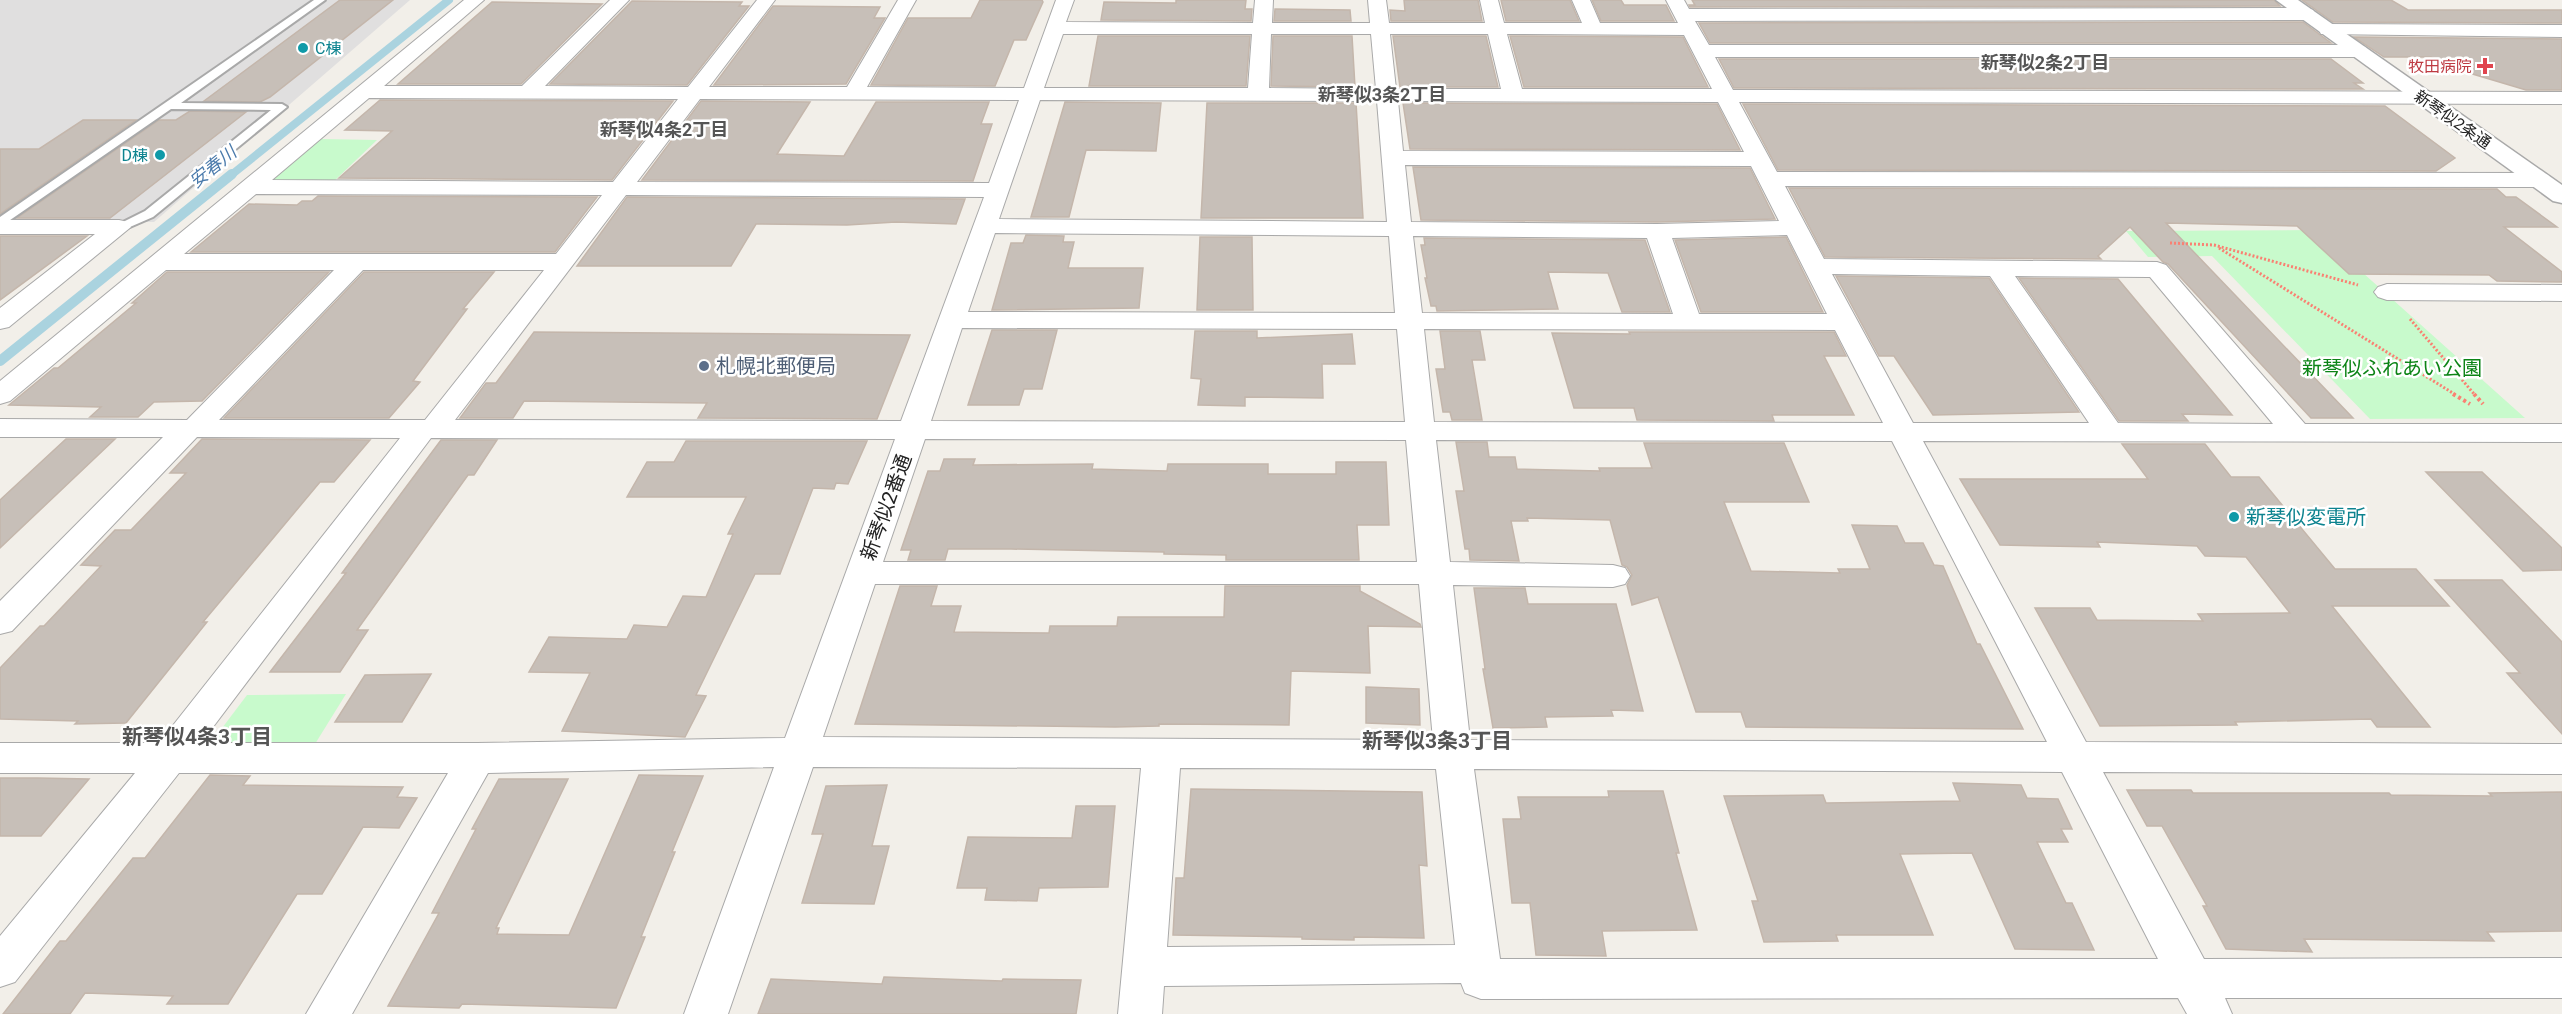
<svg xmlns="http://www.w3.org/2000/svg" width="2562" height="1014" viewBox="0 0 2562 1014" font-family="Roboto,'Noto Sans JP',sans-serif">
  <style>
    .residential { fill: #e0dfdf }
    .park { fill: #c8facc }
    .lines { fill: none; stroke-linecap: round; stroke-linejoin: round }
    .stream-far1 { stroke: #aad3df; stroke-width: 8 }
    .stream { stroke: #aad3df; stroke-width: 10 }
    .building { fill: #c7bfb8; stroke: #c4b6ab; stroke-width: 1.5 }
    .service-casing { stroke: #a9a9a9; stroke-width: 4 }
    .minor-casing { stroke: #a9a9a9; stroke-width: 2 }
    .tertiary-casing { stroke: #a9a9a9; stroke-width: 3 }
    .path-far1 { stroke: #fa8072; stroke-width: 3; stroke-dasharray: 2 2; stroke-linecap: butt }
    .path { stroke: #fa8072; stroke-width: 4; stroke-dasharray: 3 3; stroke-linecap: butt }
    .service { fill: #fff; fill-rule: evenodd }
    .minor { fill: #fff; fill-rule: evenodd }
    .tertiary { fill: #fff; fill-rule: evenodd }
    .culture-dot { fill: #0f9aa8; stroke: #fff; stroke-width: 2 }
    .health-dot { fill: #e0444e; stroke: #fff; stroke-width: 2 }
    .service-dot { fill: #5c6f8a; stroke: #fff; stroke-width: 2 }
    .labels { text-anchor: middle; stroke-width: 5; stroke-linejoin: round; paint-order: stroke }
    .far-culture-label { font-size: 16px; fill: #0d838f; stroke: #fff; text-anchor: start }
    .far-health-label { font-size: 16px; fill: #be3a42; stroke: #fff; text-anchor: end }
    .far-street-label { font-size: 16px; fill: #222; stroke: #fff }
    .far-neighbourhood-label { font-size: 18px; font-weight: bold; fill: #555; stroke: #fff }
    .far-water-label { font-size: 18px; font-style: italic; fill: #4a7aab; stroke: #fff }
    .service-label { font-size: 20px; fill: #4e5e75; stroke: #fff; text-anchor: start }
    .park-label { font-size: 20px; fill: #0c8416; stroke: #fff }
    .street-label { font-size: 20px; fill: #222; stroke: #fff }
    .culture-label { font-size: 20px; fill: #0d838f; stroke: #fff; text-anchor: start }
    .neighbourhood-label { font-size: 21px; font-weight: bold; fill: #555; stroke: #fff }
  </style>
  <rect width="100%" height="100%" fill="#f2efe9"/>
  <polygon class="residential" points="0,0 410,0 154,222 0,220"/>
  <g class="park">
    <polygon points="321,139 377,140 331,184 269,183"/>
    <polygon points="2315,230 2525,418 2370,419 2212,256 2148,257 2126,231"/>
    <polygon points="346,694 315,744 210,744 247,695"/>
  </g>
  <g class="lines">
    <polyline class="stream-far1" points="230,176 449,0"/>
    <polyline class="stream" points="0,361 232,174"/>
  </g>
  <g class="building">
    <polygon points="340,0 393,0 270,97 260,102 204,101"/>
    <polygon points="980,0 1042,0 1043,2 1026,40 1014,40 995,86 871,85 908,18 971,18"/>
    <polygon points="1176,0 1246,0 1245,9 1252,9 1251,21 1101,20 1104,2 1176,3"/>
    <polygon points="1404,0 1478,0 1482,21 1391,21 1390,10 1405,11"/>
    <polygon points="1501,0 1570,0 1579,21 1506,21"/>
    <polygon points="1592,0 1621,0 1624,5 1666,5 1674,21 1601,21"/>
    <polygon points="1692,0 2274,0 2280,6 1690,7 1689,5 1695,5"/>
    <polygon points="2302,0 2391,0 2408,10 2562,10 2562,23 2333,22"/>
    <polygon points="632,1 742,2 739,6 749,6 687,85 550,84"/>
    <polygon points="492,2 602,4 521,84 398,84"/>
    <polygon points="773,6 880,7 874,18 885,18 846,84 714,85"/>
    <polygon points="1275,9 1350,10 1351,21 1274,21"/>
    <polygon points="2303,22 2331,43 1710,43 1699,23"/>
    <polygon points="1098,36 1250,36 1246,86 1089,86"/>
    <polygon points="1273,36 1352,36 1355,87 1271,86"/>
    <polygon points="1393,36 1486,36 1498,87 1400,87"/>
    <polygon points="1510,36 1683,37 1708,87 1524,87"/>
    <polygon points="2354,37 2562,39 2562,90 2526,90 2449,67 2431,57 2384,57"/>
    <polygon points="1719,59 2331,59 2363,83 2354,83 2363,89 1734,88"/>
    <polygon points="380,100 673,101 612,180 339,178 392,131 345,130"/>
    <polygon points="701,101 810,102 777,154 844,156 876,102 989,102 981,124 992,124 973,181 642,180"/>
    <polygon points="1065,102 1161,103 1156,151 1086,150 1069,217 1031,217"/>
    <polygon points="1207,103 1356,103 1363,218 1201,218"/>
    <polygon points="1403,103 1717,104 1740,150 1410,149"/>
    <polygon points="1743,104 2385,106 2455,158 2436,171 1778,170"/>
    <polygon points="190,111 246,112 110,218 17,218 159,120 176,120"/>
    <polygon points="83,120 136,120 0,214 0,149 39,149"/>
    <polygon points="1413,167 1750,168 1775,219 1657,222 1421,220"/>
    <polygon points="1789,188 2497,189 2506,197 2516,197 2557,227 2504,227 2562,272 2562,282 2497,281 2489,275 2349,274 2297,226 2166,223 2353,418 2311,418 2168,264 2163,262 2130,227 2098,256 2101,259 1825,257"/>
    <polygon points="318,196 597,197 555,252 191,252 249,204 297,205 302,201 312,201"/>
    <polygon points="627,197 965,199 956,224 896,222 847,225 756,224 731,266 577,266"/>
    <polygon points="1026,235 1064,236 1063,242 1074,242 1068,268 1143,268 1139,308 992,310 1011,243 1023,243"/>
    <polygon points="0,236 87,236 0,300"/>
    <polygon points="1200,237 1252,237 1253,310 1197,310"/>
    <polygon points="1786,237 1823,312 1701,312 1675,240"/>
    <polygon points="1424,238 1645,240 1670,312 1622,312 1608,273 1548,272 1558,309 1437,311 1436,306 1431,306 1425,278 1427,278 1421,245 1425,245"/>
    <polygon points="167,272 329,272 202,401 154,402 138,417 90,417 101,407 9,405 54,368 58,368 136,303 132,303"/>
    <polygon points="364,272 494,272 463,309 467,309 413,381 420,382 389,418 224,418"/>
    <polygon points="1836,276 1989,278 2079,412 1933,415 1894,356 1879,356"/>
    <polygon points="2019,278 2118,279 2232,415 2182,414 2188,421 2119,421"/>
    <polygon points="992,330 1057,330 1042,389 1024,389 1019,405 968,405"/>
    <polygon points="1195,331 1257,331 1257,338 1352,334 1355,364 1322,364 1323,398 1245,397 1245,406 1198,405 1201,379 1191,378"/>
    <polygon points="1440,331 1480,331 1485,360 1472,360 1482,420 1452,420 1450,412 1443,412 1436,369 1445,369"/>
    <polygon points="534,332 910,335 877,419 698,418 707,403 524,401 513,418 460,418 486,383 496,383"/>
    <polygon points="1629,332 1834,332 1846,356 1824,356 1854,415 1772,415 1774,421 1637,420 1634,408 1574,408 1552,333 1630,334"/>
    <polygon points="66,439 115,439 0,548 0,500"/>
    <polygon points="202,439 370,440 334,482 320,482 203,622 207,622 126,723 75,724 78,721 0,719 0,668 40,626 44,626 101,566 81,565 115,530 131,530 186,473 170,473"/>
    <polygon points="441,440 497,440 474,475 468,475 357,630 368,630 340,672 270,672 346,573 342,573"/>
    <polygon points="686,441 867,441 848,484 836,483 834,489 813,488 780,574 755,574 696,695 706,696 685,737 562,731 590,673 529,672 549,637 627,639 634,625 667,627 683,596 706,597 733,534 728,534 746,497 627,497 647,462 674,462"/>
    <polygon points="1456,442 1487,442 1489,457 1515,457 1517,469 1600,471 1599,468 1652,468 1644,443 1784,443 1809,502 1724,502 1751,571 1840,573 1838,569 1870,569 1852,525 1897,526 1905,543 1923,543 1934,565 1943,566 1977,644 1980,644 2023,729 1746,727 1741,712 1696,712 1658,597 1632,605 1627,585 1632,575 1627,567 1622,565 1610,520 1527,518 1528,521 1511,521 1519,561 1470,560 1469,549 1465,549 1456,491 1464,491"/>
    <polygon points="2122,444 2205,444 2231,477 2259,477 2335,569 2416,569 2449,606 2332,606 2430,727 2377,727 2371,719 2235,722 2237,725 2100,726 2035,608 2090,608 2097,620 2203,621 2198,614 2290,613 2246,557 2205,556 2197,546 2097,542 2100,547 2000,545 1960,479 2148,479"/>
    <polygon points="944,459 975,459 973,465 1093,464 1092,469 1167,471 1168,464 1268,464 1268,474 1336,474 1336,462 1386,462 1389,525 1357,525 1359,560 1226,560 1226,555 1164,554 1164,552 1011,549 948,549 945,560 908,560 911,550 901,550 928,471 940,471"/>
    <polygon points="2426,472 2482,472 2562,548 2562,570 2523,571"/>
    <polygon points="2435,580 2502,580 2562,642 2562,734 2507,673 2520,673"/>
    <polygon points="900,586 937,586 931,606 961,606 954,632 1049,633 1050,626 1117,626 1118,617 1224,617 1225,586 1360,586 1360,591 1420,624 1421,627 1368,626 1370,673 1291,671 1289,725 1159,724 1159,726 1115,727 855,724"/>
    <polygon points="1474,588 1525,588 1528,604 1616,604 1643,711 1611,710 1613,716 1545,717 1547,727 1493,728 1483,669 1485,669"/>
    <polygon points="431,674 402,722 335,722 365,675"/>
    <polygon points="1366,687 1419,689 1420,725 1366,723"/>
    <polygon points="210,775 250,776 243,785 403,787 397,797 417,798 399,828 363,827 322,894 297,894 228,1004 167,1004 173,996 85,993 70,1014 3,1014 60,941 66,941 133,858 145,858"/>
    <polygon points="639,775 703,776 672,852 675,852 641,937 645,937 616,1008 462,1004 459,1008 388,1006 439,913 432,913 476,829 472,829 499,779 568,779 496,928 499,928 497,934 569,935"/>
    <polygon points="0,778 38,778 89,779 41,836 0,836"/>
    <polygon points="1953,783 2021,785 2027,798 2058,799 2072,829 2061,829 2068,842 2037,842 2066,903 2072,903 2094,950 2015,949 1972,853 1900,854 1933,935 1836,935 1838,941 1764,942 1752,901 1758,901 1724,796 1823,795 1826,803 1960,801"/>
    <polygon points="887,785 872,846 889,846 874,904 802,903 823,834 812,834 826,786"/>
    <polygon points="1191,789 1422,792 1427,866 1419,865 1424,938 1354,937 1354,940 1302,939 1302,937 1173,935 1176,878 1184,878"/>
    <polygon points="2127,790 2191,790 2193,793 2389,793 2391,795 2492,796 2489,793 2562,792 2562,931 2487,932 2494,941 2304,939 2312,952 2226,949 2203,906 2207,906 2162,826 2147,826"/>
    <polygon points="1608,791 1663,791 1679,853 1676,853 1697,930 1602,931 1606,956 1536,955 1530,903 1512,903 1503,819 1521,819 1518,797 1609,797"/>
    <polygon points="1076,806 1115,806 1108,887 1039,888 1037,901 985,900 987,888 957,888 968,837 1072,838"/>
    <polygon points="884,977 1002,981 1003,979 1081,980 1076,1014 758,1014 771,979 882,984"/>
  </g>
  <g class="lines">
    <defs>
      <polygon id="service" points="314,0 325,0 181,103 282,104 287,107 153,217 123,230 119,231 113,227 145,211 271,110 171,109 0,227 0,217"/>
      <g id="minor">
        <path d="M464 0H484L384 86H522L610 0H629L545 86 688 87 757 0H775L709 87H847L898 0H916L867 87 1024 88 1056 0H1074L1066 22 1253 23 1255 0H1273L1272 23H1370L1368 0H1386L1389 23H1485L1480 0H1498L1504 23H1582L1572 0H1590L1600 23H1678L1666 0H1684L1689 9 2306 8 2313 10 2315 14 2313 18 2306 20 1695 21 1709 45H2358L2365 47 2368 51 2365 55 2358 57H1715L1733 90 2562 92V104L1739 102 1777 172 2540 173 2548 175 2551 180 2548 185 2540 187 1785 186 1824 259 2157 262 2166 265 2305 424H2562V442L1923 441 2086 742 2562 744V774L2103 772 2204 959 2562 958V998H2225L2232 1014H2187L2178 998 1481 999 1465 993 1461 983 1164 986 1162 1014H1118L1141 768 813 767 728 1014H684L774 767 488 773 352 1014H306L448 773H179L15 982 0 987V936L135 773H0V743H159L400 438 197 437 12 631 0 634V601L163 437H0V419L187 420 334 270H166L10 401 0 404V381ZM1063 34H1252L1248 88H1044ZM1271 34H1371L1376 89 1269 88ZM1390 34H1488L1501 89H1396ZM1507 34 1684 35 1712 89H1522ZM369 98 678 99 613 182 272 180ZM700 99 1019 100 989 183 637 182ZM1040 100 1377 101 1387 222 999 219ZM1398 101 1718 102 1744 152 1403 151ZM1405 165 1751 166 1779 221 1657 224 1411 222ZM256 194 602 195 556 254H184ZM626 195 984 197 901 421 455 420ZM995 233 1389 236 1395 313 968 312ZM1787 235 1827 314H1699L1672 238ZM1413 236 1647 238 1673 314 1422 313ZM363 270H544L425 420H219ZM1832 274 1990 276 2089 423H1913ZM2015 276 2150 277 2273 424 2118 423ZM962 328 1397 329 1405 422 931 421ZM1424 329 1835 330 1883 423 1434 422ZM431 438 895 439 785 738 477 743H201ZM925 439 1406 440 1417 562H883ZM1436 440 1892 441 2047 742 1470 740 1453 585 1613 587 1625 584 1630 576 1625 568 1613 565 1450 562ZM875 584H1419L1433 740 823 737ZM1180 768 1436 769 1455 945 1167 947ZM1474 769 2062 772 2158 959H1500Z"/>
        <polygon points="2328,24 2562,25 2562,37 2321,34 2319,30 2321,26"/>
        <polygon points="0,220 119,220 128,222 131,227 9,327 0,329 0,308 95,234 0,234"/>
        <polygon points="2387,284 2562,285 2562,301 2387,300 2378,297 2374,292 2378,287"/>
      </g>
      <polygon id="tertiary" points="2276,0 2298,0 2562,185 2562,203 2553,201"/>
    </defs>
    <use href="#service" class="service-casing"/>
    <use href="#minor" class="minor-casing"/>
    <use href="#tertiary" class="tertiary-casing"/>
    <g class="path-far1">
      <polyline points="2170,243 2214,245 2358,285"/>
      <polyline points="2219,248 2456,395"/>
      <polyline points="2410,319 2475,395"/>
    </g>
    <g class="path">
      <polyline points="2453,394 2470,404"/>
      <polyline points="2474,394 2483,404"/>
    </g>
    <use href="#service" class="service"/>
    <use href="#minor" class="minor"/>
    <use href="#tertiary" class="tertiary"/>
  </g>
  <g class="culture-dot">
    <circle cx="303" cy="48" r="6"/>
    <circle cx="160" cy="155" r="6"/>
    <circle cx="2234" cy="517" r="6"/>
  </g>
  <path class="health-dot" d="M2482 57h6v6h6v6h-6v6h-6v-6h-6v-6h6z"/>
  <circle class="service-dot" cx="704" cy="366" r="6"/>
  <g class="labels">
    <g class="far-culture-label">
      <text x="315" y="54">C棟</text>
      <text x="148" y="161" text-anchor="end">D棟</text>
    </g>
    <g class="far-health-label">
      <text x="2472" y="72">牧田病院</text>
    </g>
    <g class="far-street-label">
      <text transform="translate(2453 119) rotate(35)" y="6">新琴似2条通</text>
    </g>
    <g class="far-neighbourhood-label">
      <text x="2045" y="69">新琴似2条2丁目</text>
      <text x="1382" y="101">新琴似3条2丁目</text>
      <text x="664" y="136">新琴似4条2丁目</text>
    </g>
    <g class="far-water-label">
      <text transform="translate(213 167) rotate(-39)" y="6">安春川</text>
    </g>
    <g class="service-label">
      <text x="716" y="373">札幌北郵便局</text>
    </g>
    <g class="park-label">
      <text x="2392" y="375">新琴似ふれあい公園</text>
    </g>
    <g class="street-label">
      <text transform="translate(886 507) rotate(-70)" y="7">新琴似2番通</text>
    </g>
    <g class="culture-label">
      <text x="2246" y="524">新琴似変電所</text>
    </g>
    <g class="neighbourhood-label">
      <text x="197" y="744">新琴似4条3丁目</text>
      <text x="1437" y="748">新琴似3条3丁目</text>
    </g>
  </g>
</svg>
